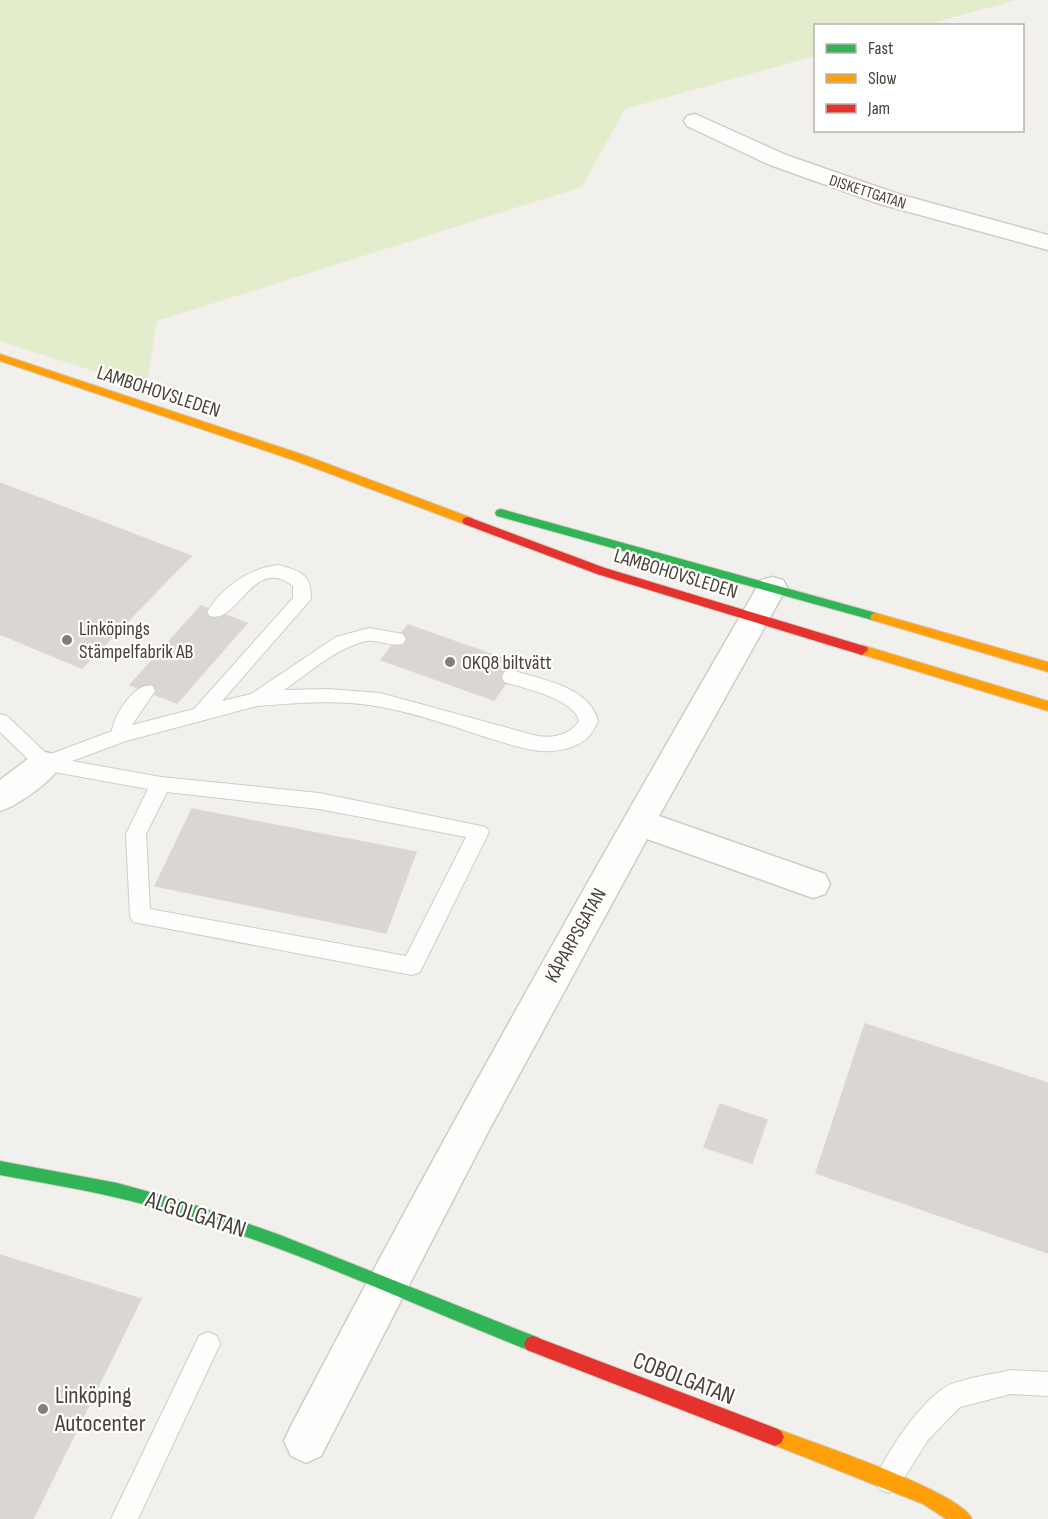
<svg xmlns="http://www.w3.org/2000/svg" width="1048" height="1519" viewBox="0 0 1048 1519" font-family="'Sofia Sans Condensed',sans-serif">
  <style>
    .green { fill: #e3edcc }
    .building { fill: #dad7d3; stroke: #dbd7d2; stroke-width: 1.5 }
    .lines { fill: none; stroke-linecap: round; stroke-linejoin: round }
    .lane-casing { stroke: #cfccc9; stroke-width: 2 }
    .street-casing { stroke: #cfccc9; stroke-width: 3 }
    .fast-casing { stroke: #d3cec5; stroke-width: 2 }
    .slow-casing { stroke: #d3cec5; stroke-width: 2 }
    .jam-casing { stroke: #d3cec5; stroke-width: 2 }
    .lane { fill: #fdfdfc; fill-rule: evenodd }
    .street { fill: #fdfdfc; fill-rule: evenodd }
    .fast { fill: #30b455; fill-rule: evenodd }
    .slow { fill: #ff9f0a; fill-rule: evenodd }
    .jam { fill: #e5322d; fill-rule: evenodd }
    .poi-dot { fill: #857e77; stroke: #fff; stroke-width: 2 }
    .labels { text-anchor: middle; stroke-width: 4.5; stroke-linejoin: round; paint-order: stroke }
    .far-street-label { font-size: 16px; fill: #4a4137; stroke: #fff }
    .street-label { font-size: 20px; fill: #4a4137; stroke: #fff }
    .poi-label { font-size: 20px; fill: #4a4137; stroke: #fff; text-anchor: start }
    .near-street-label { font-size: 24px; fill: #4a4137; stroke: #fff }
    .near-poi-label { font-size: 24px; fill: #4a4137; stroke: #fff; text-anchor: start }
  </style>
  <rect width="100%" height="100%" fill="#f2f0ed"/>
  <polygon class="green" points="0,0 1017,0 925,25 816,26 815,56 625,109 582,187 157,321 146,388 0,341"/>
  <g class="building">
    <polygon points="0,483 191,556 82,668 0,634"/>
    <polygon points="201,606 247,623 177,703 130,685"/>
    <polygon points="408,625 519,664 494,700 381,660"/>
    <polygon points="192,809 416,852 386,933 155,886"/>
    <polygon points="865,1024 1048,1083 1048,1253 816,1173"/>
    <polygon points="720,1104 767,1120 752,1163 704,1147"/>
    <polygon points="0,1255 141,1299 33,1519 0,1519"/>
  </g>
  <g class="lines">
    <defs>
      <g id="lane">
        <path d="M278 565C301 571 311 574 311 599L222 701 251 694 336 637 369 628 403 634 406 639 403 644C391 647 378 639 366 641 336 648 309 673 284 690L328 689 380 693 537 736C553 738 569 736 579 721 575 699 524 688 504 682L502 677 504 672 511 670C540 679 591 687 598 721 595 728 591 736 585 740 573 749 556 752 541 751 520 749 499 741 479 735 447 724 414 713 381 707 340 699 298 703 257 706L126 741 72 761 161 777 319 793 486 827 489 832 423 966 420 972 412 975 133 922 130 916 126 834 148 789 38 769 0 732V714L7 716 48 755 112 731C114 715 135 681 153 686L155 691 132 725 194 709 293 598V586C253 554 238 625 210 616L207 612C222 587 250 568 278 565ZM167 792 319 809 466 837 406 956 150 909 146 834Z"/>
        <polygon points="208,1332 217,1336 220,1344 138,1519 111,1519 199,1336"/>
        <path d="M1011 1370 1048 1372V1396L1011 1394 960 1407 928 1440 897 1489 888 1493 879 1489 875 1480C886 1453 919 1404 944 1388 956 1379 995 1374 1011 1370Z"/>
      </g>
      <g id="street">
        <polygon points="695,114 786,155 898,194 1048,235 1048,250 880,204 770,165 687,126 684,121 687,116"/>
        <path d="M772 577 783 580 787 587 659 816 825 874 830 884 825 894 813 898 647 839 489 1130 321 1456 306 1463 291 1456 284 1441 291 1426C439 1142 597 864 757 587L761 580Z"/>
        <path d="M45 752 57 755 62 764C52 781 19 805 0 811V780L33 755Z"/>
      </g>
      <g id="fast">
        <polygon points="501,509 876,613 882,617 876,621 497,516 495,513 497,510"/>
        <path d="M0 1161 117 1183 186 1202 280 1235 539 1338 542 1344 539 1350 533 1352C411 1304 291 1247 164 1210 111 1194 55 1185 0 1175Z"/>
      </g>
      <g id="slow">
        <polygon points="0,354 304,455 472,518 474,521 472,524 464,524 296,461 0,361"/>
        <polygon points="876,613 1048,662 1048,672 872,620 870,617 872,614"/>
        <polygon points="862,645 1048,701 1048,711 857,653 856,650 857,647"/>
        <path d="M775 1428C810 1442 961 1491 972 1519H946L923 1504 769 1443 766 1437 769 1431Z"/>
      </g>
      <g id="jam">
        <polygon points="468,517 605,568 867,647 868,650 862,655 597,574 464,524 462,521 464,518"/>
        <polygon points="533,1336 775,1428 781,1431 784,1437 781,1443 775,1446 527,1350 524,1344 527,1338"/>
      </g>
    </defs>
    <use href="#lane" class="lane-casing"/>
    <use href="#street" class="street-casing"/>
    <use href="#fast" class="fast-casing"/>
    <use href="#slow" class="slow-casing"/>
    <use href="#jam" class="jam-casing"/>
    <use href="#lane" class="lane"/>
    <use href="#street" class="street"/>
    <use href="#fast" class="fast"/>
    <use href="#slow" class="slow"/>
    <use href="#jam" class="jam"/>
  </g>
  <g class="poi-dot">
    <circle cx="67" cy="640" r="6"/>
    <circle cx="450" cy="662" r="6"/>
    <circle cx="43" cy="1409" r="6"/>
  </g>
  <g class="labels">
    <g class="far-street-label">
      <text transform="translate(868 191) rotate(18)" y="6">DISKETTGATAN</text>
    </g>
    <g class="street-label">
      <text transform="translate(159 391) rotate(18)" y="7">LAMBOHOVSLEDEN</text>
      <text transform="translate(676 573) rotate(17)" y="7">LAMBOHOVSLEDEN</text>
      <text transform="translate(575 935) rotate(-61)" y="7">KÅPARPSGATAN</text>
    </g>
    <g class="poi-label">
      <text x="79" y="635">Linköpings<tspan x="79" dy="23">Stämpelfabrik AB</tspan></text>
      <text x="462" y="669">OKQ8 biltvätt</text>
    </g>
    <g class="near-street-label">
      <text transform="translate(196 1214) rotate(18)" y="8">ALGOLGATAN</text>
      <text transform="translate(684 1378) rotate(21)" y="8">COBOLGATAN</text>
    </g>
    <g class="near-poi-label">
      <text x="55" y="1403">Linköping<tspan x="55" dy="28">Autocenter</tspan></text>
    </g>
  </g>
  <rect x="814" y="24" width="210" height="108" fill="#ffffff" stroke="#b7b3af" stroke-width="1.5"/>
  <rect x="826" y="44" width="30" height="9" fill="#30b455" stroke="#b7b3af" stroke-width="1.5"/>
  <text x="868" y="54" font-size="18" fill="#4a4137">Fast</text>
  <rect x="826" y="74" width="30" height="9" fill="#ff9f0a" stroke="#b7b3af" stroke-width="1.5"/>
  <text x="868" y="84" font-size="18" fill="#4a4137">Slow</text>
  <rect x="826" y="104" width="30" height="9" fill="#e5322d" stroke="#b7b3af" stroke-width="1.5"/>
  <text x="868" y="114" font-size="18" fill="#4a4137">Jam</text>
</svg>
